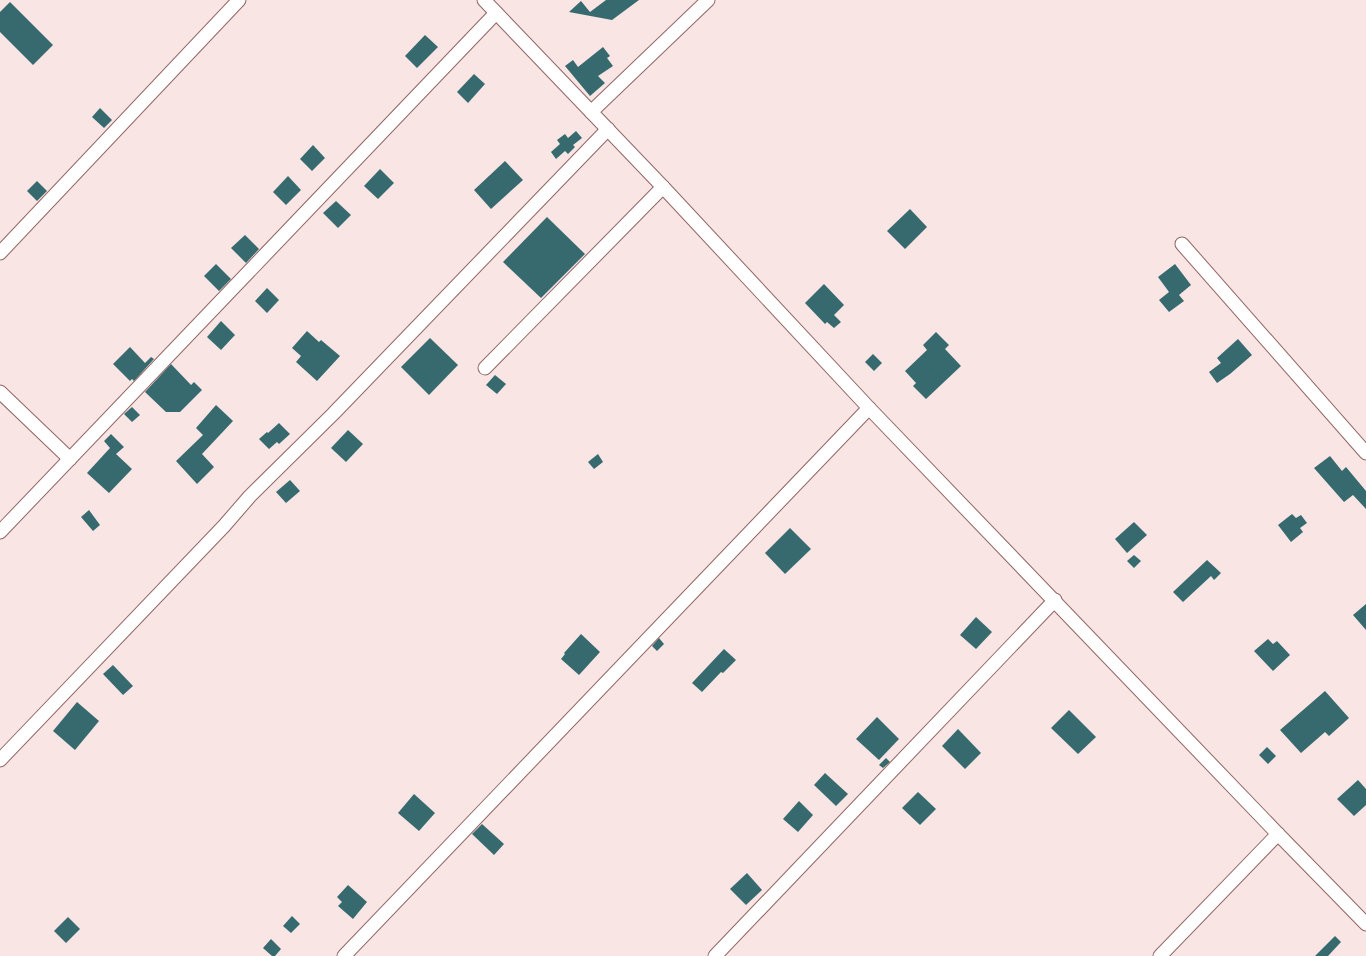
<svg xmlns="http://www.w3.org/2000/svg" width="1366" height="956" viewBox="0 0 1366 956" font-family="Figtree,sans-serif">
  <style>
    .building { fill: #366a6e }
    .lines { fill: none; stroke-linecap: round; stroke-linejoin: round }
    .minor-casing { stroke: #916664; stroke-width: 15 }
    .minor { stroke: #fff; stroke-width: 13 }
  </style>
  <rect width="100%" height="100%" fill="#f9e5e4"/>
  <g class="building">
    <polygon points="606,0 639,0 612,20 569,12 581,1 590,12"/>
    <polygon points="10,2 53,45 33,65 0,32 0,12"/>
    <polygon points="425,35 438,47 417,68 405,56"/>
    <polygon points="603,47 610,56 607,58 613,66 598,76 605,83 590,96 565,66 573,60 578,67"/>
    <polygon points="474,74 485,84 468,103 457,92"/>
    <polygon points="100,108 112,120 104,128 92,117"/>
    <polygon points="576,131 582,138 573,145 575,147 568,154 565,151 556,159 551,152 560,144 557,140 565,134 568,138"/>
    <polygon points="313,145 325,158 312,171 300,159"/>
    <polygon points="505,161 523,180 491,209 474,190"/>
    <polygon points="380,169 394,183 378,199 364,186"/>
    <polygon points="288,176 301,190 286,205 273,192"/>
    <polygon points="37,181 47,191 37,201 27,191"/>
    <polygon points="336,201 351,215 338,228 323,213"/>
    <polygon points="910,209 927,227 905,249 887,231"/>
    <polygon points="547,217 585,254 541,298 503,262"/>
    <polygon points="245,235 259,249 246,263 231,248"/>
    <polygon points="216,264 231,279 219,291 204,276"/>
    <polygon points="1175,264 1191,285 1179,295 1184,301 1169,312 1159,300 1169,292 1158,277"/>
    <polygon points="824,284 844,305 834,315 841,322 834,328 827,322 825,324 805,303"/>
    <polygon points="267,288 279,300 267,313 255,301"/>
    <polygon points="221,321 235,335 221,350 207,337"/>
    <polygon points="307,331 319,342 321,340 340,356 317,381 296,362 301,356 292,348"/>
    <polygon points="936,332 949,345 945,349 961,366 926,399 913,386 916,383 905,371 927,350 923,345"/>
    <polygon points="430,338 458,365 429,395 401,367"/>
    <polygon points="1238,339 1252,355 1230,374 1217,383 1209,372 1221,363 1217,358"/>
    <polygon points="130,347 145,363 151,357 154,359 134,381 132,379 130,381 113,364"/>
    <polygon points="873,354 882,363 874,371 865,362"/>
    <polygon points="171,364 191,385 194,382 202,390 180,412 166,412 145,392"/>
    <polygon points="495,375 506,384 497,394 486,385"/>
    <polygon points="216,405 233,421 202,454 214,467 197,484 176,461 203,435 196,428"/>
    <polygon points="132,407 140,415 132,422 124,414"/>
    <polygon points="279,423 290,434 279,444 277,442 269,449 259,439 267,432 268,433"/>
    <polygon points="348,430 363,444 346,462 331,448"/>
    <polygon points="111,434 124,447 116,454 132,469 109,493 87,473 110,448 104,441"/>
    <polygon points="598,454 603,462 594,469 588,462"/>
    <polygon points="1330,456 1342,471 1346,467 1366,491 1366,509 1353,495 1344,502 1314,468"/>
    <polygon points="290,480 300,491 286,503 276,492"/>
    <polygon points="89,510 100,525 93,531 81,517"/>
    <polygon points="1292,514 1296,518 1301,515 1307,523 1300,528 1303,532 1291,542 1278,525"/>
    <polygon points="1134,522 1147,535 1127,553 1115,539"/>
    <polygon points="790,528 811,549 785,574 765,553"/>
    <polygon points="1134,555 1141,561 1134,568 1127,561"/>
    <polygon points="1207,560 1221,573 1214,580 1211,576 1183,602 1173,592"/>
    <polygon points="1366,604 1366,630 1353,615"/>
    <polygon points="976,617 992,632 976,649 960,635"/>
    <polygon points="581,634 600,652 579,675 561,659 565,654 564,653"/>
    <polygon points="659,638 664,644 657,651 652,646"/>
    <polygon points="1268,639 1273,644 1277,641 1290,655 1273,671 1254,651"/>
    <polygon points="724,649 736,660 723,673 721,672 702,692 692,683"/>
    <polygon points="113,665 133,686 123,695 103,674"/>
    <polygon points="1325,691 1349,718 1329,736 1325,732 1301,753 1280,730"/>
    <polygon points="77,702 99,721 75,750 53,731"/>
    <polygon points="1069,710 1096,737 1078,754 1051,728"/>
    <polygon points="877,717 899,739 879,760 856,739"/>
    <polygon points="958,729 981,753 965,769 942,746"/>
    <polygon points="1267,747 1276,756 1268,764 1259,755"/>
    <polygon points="886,758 890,762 883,768 879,765"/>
    <polygon points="825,773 848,794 836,806 814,785"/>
    <polygon points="1358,780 1366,789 1366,805 1354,816 1337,799"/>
    <polygon points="918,792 936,809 920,825 902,808"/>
    <polygon points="414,794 435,813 419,831 398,813"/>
    <polygon points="799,801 813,815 798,832 783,819"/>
    <polygon points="482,824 504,844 494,855 472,834"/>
    <polygon points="747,873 762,890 746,905 730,889"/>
    <polygon points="348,885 367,902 353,919 338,906 342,902 337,897"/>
    <polygon points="292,916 300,924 291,933 283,926"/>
    <polygon points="68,917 80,929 66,943 54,931"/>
    <polygon points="1335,936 1341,942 1328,956 1315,956"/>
    <polygon points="271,939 281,949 275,956 272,956 263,948"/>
  </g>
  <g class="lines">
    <defs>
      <g id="minor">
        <polyline points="484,0 663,187 869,408 1278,834 1366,924"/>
        <polyline points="591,112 708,0"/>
        <polyline points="1182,244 1366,453"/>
        <polyline points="0,253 239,0"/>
        <polyline points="485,368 663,187"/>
        <polyline points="0,392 70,459"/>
        <polyline points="0,532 496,13"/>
        <polyline points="0,760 224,526 250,496 333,414 608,129"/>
        <polyline points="344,956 869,408"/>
        <polyline points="715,956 1055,600"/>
        <polyline points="1160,956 1278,834"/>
      </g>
    </defs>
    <use href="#minor" class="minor-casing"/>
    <use href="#minor" class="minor"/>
  </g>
</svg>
